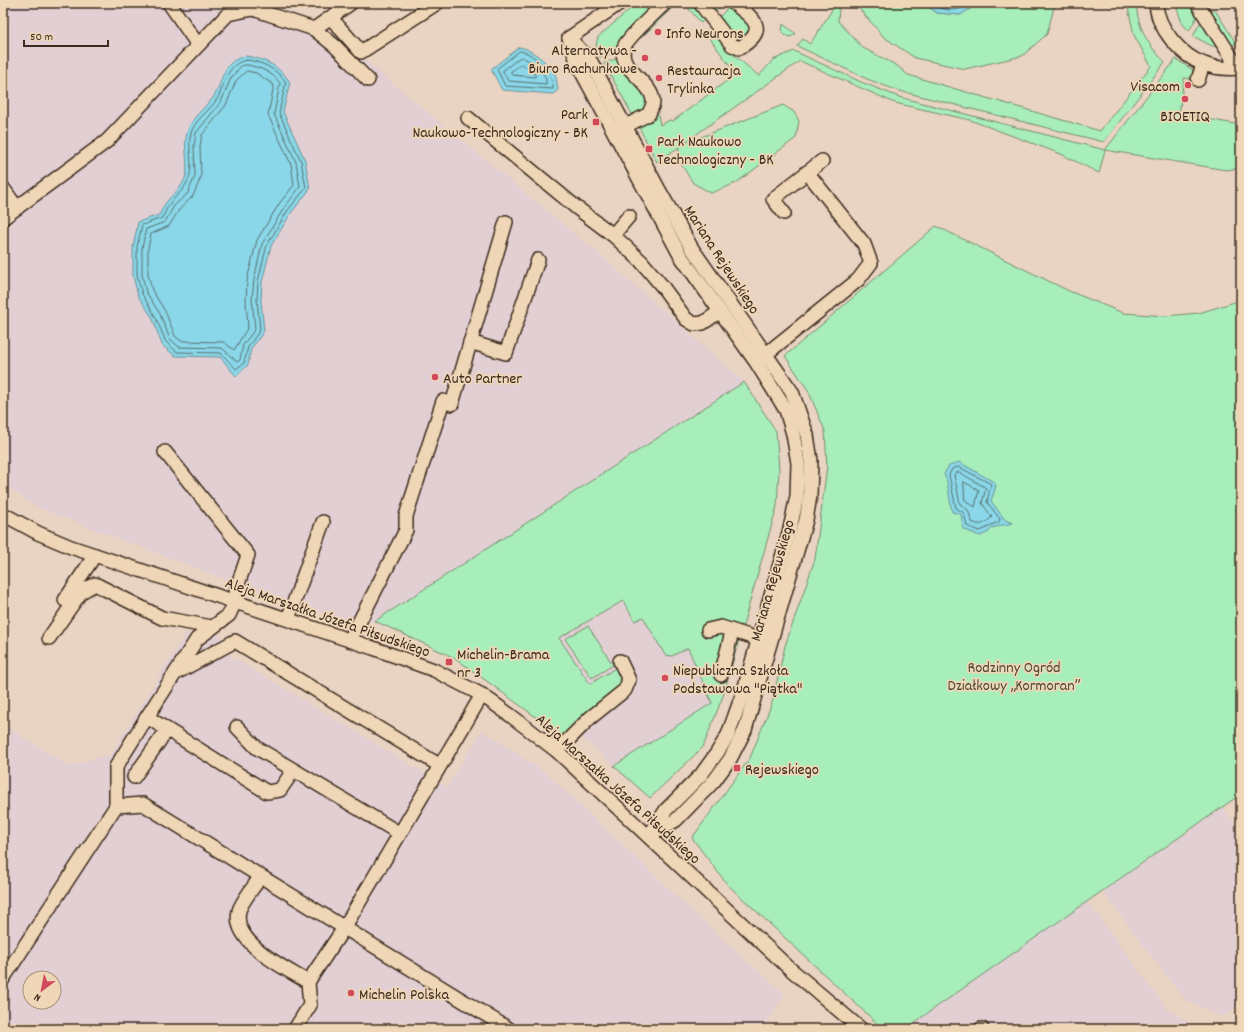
<svg xmlns="http://www.w3.org/2000/svg" width="1244" height="1032" viewBox="0 0 1244 1032" font-family="Dekko,sans-serif">
  <style>
    .built { fill: #e2cfd3; fill-rule: evenodd }
    .green { fill: #a8eeba; stroke: #728c6c }
    .water { fill: #89d7e8; stroke: #6a9297 }
    .lines { fill: none; stroke-linecap: round; stroke-linejoin: round }
    .shore { stroke: #5a6f6f; stroke-width: 1 }
    .minor-casing { stroke: #3b2a1e; stroke-width: 16 }
    .minor { stroke: #eed6b6; stroke-width: 13 }
    .poi-dot { fill: #d1495b; stroke: #eed6b6; stroke-width: 1.5 }
    .labels { text-anchor: middle; stroke-width: 3.5; stroke-linejoin: round; paint-order: stroke }
    .poi-label { font-size: 16px; fill: #3b2a1e; stroke: #eed6b6; text-anchor: start }
    .street-label { font-size: 16px; fill: #3b2a1e; stroke: #eed6b6 }
    .park-label { font-size: 16px; fill: #4b4735; stroke: #eed6b6 }
  </style>
  <rect width="100%" height="100%" fill="#e9d3c3"/>
  <filter id="ink" filterUnits="userSpaceOnUse"><feTurbulence type="fractalNoise" baseFrequency=".025" numOctaves="2"/><feDisplacementMap in="SourceGraphic" scale="8" xChannelSelector="R" yChannelSelector="G"/><feConvolveMatrix kernelMatrix="1 2 1 2 8 2 1 2 1" color-interpolation-filters="sRGB"/></filter>
  <g filter="url(#ink)">
    <g class="built">
      <polygon points="3,3 265,3 321,24 599,254 744,382 375,621 349,623 246,587 36,507 3,483 3,230 12,224 3,211"/>
      <polygon points="623,601 634,621 643,617 665,655 672,656 688,648 712,703 614,766 572,728 617,667 590,684 559,638"/>
      <path d="M217 631 222 639 225 654 231 656 447 787 482 730 546 773 734 950 785 994 767 1023 775 1029H3V725L69 766 111 754 186 633 200 642ZM30 978H54V1002H30Z"/>
      <polygon points="1223,807 1241,834 1241,1004 1222,1017 1185,1000 1102,891"/>
      <polygon points="1086,902 1098,915 1167,1009 1191,1024 1193,1029 905,1029"/>
    </g>
    <g class="green">
      <polygon points="637,3 661,3 618,52 600,57 596,45 598,37"/>
      <polygon points="670,3 677,3 641,38 638,34"/>
      <polygon points="684,3 694,3 705,18 701,23"/>
      <polygon points="706,3 725,3 713,13"/>
      <path d="M827 3H836L839 9 838 21 863 48 896 65 908 75 1100 131 1151 66 1134 35 1127 3H1136C1138 28 1147 44 1165 62L1104 142 896 90 867 79 797 46 803 39 810 44 834 7Z"/>
      <polygon points="854,3 924,3 937,13 960,15 973,7 971,3 1055,3 1047,34 1022,56 965,69 915,58 884,37"/>
      <polygon points="1175,3 1193,3 1199,13 1189,31 1182,23"/>
      <path d="M729 7 747 19 751 28C747 37 744 38 735 39L717 19Z"/>
      <polygon points="1215,10 1236,43 1232,46 1211,13"/>
      <polygon points="1203,18 1222,48 1212,46 1193,36"/>
      <polygon points="783,24 796,34 790,37 784,35 782,32"/>
      <polygon points="713,29 727,49 759,76 773,60 794,51 861,82 899,97 1105,150 1176,59 1193,70 1191,79 1184,78 1179,114 1241,125 1241,168 1226,170 1105,150 1099,173 1061,154 970,120 895,103 800,61 681,145 783,105 794,112 799,121 796,138 736,183 711,193 693,183 678,159 679,147 657,162 639,127 657,109 660,125 670,120 673,121 736,74 705,32"/>
      <polygon points="619,58 648,95 647,109 634,118 604,63"/>
      <polygon points="936,226 1069,291 1123,313 1166,316 1199,313 1241,300 1241,794 905,1029 883,1029 727,884 692,838 750,758 772,703 785,646 815,559 827,466 825,431 808,390 785,356"/>
      <polygon points="744,382 776,431 779,469 777,506 723,696 703,747 650,798 614,766 712,703 688,648 672,656 665,655 643,617 635,621 623,601 559,638 590,684 617,667 626,681 562,736 455,658 375,621"/>
      <polygon points="588,626 613,665 592,678 565,639"/>
    </g>
    <g class="water">
      <polygon points="924,3 971,3 973,7 960,15 937,13"/>
      <path d="M519 47C530 48 550 64 555 74 557 79 557 85 558 90L553 94 502 90 491 69Z"/>
      <path d="M246 56C265 59 279 66 290 82L283 112 305 160 310 189 291 213 271 246 262 282 261 300 264 331 251 349 248 365 236 376 220 357 175 356 162 345 152 317 138 296 133 276V247L138 222 159 215C162 210 164 204 168 200 175 192 183 187 186 175 189 160 182 145 188 130 192 118 204 108 212 99 225 82 219 62 246 56Z"/>
      <polygon points="959,462 994,482 996,486 991,501 1005,520 1013,523 991,528 989,532 980,536 963,529 961,514 952,512 947,482 944,474 949,466"/>
    </g>
    <g class="lines">
      <g class="shore">
        <path d="M931 3C941 11 956 12 967 6L968 3"/>
        <path d="M520 51C534 52 555 75 553 89L505 86 497 69Z"/>
        <path d="M521 57C531 60 548 73 546 84L508 81 503 71Z"/>
        <path d="M247 60C263 62 276 69 286 82L279 113 301 161 306 188 288 210 267 245 258 281 257 299 260 330 248 347 244 363 236 369 221 353 177 352 166 342 155 316 142 294 137 275V247L142 225 162 218C165 213 167 207 171 202 178 194 185 189 189 178 194 164 187 147 191 133 195 119 210 111 217 99 226 84 226 63 247 60Z"/>
        <polygon points="522,64 535,74 535,77 512,75 511,72"/>
        <path d="M247 65C260 67 273 73 280 83L274 114 296 162 300 187 284 208 262 244 254 280 252 299 255 329 243 345 240 360 237 362 222 348 179 347 170 339 160 314 146 292 142 275V248L146 229 165 222 174 206 188 193 195 176 194 146 196 133 221 102 231 78 241 66Z"/>
        <polygon points="247,71 256,73 274,85 268,115 291,164 294,185 279,204 257,240 247,280 246,301 248,327 234,350 224,342 181,341 175,336 165,311 152,290 148,274 148,248 151,234 169,226 179,210 193,196 201,177 200,146 202,135 226,105 236,81"/>
        <path d="M959 467 991 484 987 502 1000 519 999 522C991 524 987 529 980 531L967 526 964 513 956 508 949 475 952 469Z"/>
        <path d="M959 472 986 488 982 503 992 517C985 523 981 527 972 522L968 510 960 504 954 475Z"/>
        <polygon points="964,482 979,490 975,507 965,500"/>
      </g>
      <defs>
        <g id="minor">
          <polyline points="169,3 198,45"/>
          <path d="M700 3 732 45 739 48C770 30 754 18 733 3"/>
          <path d="M1156 3C1157 28 1181 56 1204 64 1216 69 1228 69 1241 68"/>
          <polyline points="1197,3 1232,58 1232,68"/>
          <polyline points="331,18 361,52 437,3"/>
          <polyline points="314,29 351,3"/>
          <polyline points="569,38 590,60 659,190 691,247 792,392 807,435 811,461 810,496 806,520 745,730 730,759 714,781 676,820 649,836"/>
          <polyline points="569,38 620,3"/>
          <polyline points="570,41 579,67 680,255 756,362 786,410 793,434 798,463 797,496 790,529 744,690 728,735 717,753 701,775 666,810 651,833"/>
          <polyline points="1198,80 1203,64"/>
          <polyline points="468,118 577,208 613,235 641,261 662,286 686,319 694,324 703,323 719,312"/>
          <path d="M618 130 649 114C650 110 653 106 653 102 653 81 614 68 625 45 630 35 656 12 665 3"/>
          <polyline points="3,188 17,208"/>
          <polyline points="784,213 773,199 822,161"/>
          <polyline points="3,218 107,141 228,14 253,9 314,29 335,46 368,80"/>
          <polyline points="613,235 629,216"/>
          <polyline points="470,342 506,353 538,260"/>
          <polyline points="761,358 858,280 871,263 864,244 807,172"/>
          <polyline points="3,514 38,533 71,547 373,648 434,670 482,695 510,715 557,751 788,967 861,1029"/>
          <polyline points="65,600 95,555"/>
          <polyline points="288,619 323,522"/>
          <polyline points="708,630 721,627 758,639"/>
          <polyline points="49,638 81,592 95,584 162,618 212,627"/>
          <polyline points="350,640 406,530 406,516 443,401 452,404 506,222"/>
          <polyline points="176,673 235,641 439,765"/>
          <polyline points="721,675 732,632"/>
          <polyline points="147,717 267,792 280,790 293,771"/>
          <polyline points="237,727 257,748 399,833"/>
          <polyline points="557,751 590,718 625,690 629,680 620,661"/>
          <polyline points="134,777 167,730"/>
          <polyline points="116,806 143,804 509,1029"/>
          <path d="M260 877C255 886 241 902 239 911 231 943 287 969 308 982"/>
          <polyline points="3,979 116,806 116,767 147,717 197,639 229,615 235,602 235,593 248,555 165,452"/>
          <polyline points="295,1029 310,1005 308,982 344,928 482,695"/>
          <polyline points="981,1029 982,1029"/>
        </g>
      </defs>
      <use href="#minor" class="minor-casing"/>
      <use href="#minor" class="minor"/>
    </g>
  </g>
  <g class="poi-dot">
    <circle cx="658" cy="32" r="4"/>
    <circle cx="645" cy="58" r="4"/>
    <circle cx="659" cy="78" r="4"/>
    <circle cx="1188" cy="85" r="4"/>
    <circle cx="1185" cy="99" r="4"/>
    <rect x="592" y="118" width="8" height="8" rx="2"/>
    <rect x="645" y="145" width="8" height="8" rx="2"/>
    <circle cx="435" cy="377" r="4"/>
    <rect x="445" y="658" width="8" height="8" rx="2"/>
    <circle cx="665" cy="678" r="4"/>
    <rect x="733" y="764" width="8" height="8" rx="2"/>
    <circle cx="351" cy="993" r="4"/>
  </g>
  <g class="labels">
    <g class="poi-label">
      <text x="666" y="38">Info Neurons</text>
      <text x="637" y="55" text-anchor="end">Alternatywa -<tspan x="637" dy="18">Biuro Rachunkowe</tspan></text>
      <text x="667" y="75">Restauracja<tspan x="667" dy="18">Trylinka</tspan></text>
      <text x="1180" y="91" text-anchor="end">Visacom</text>
      <text x="588" y="119" text-anchor="end">Park<tspan x="588" dy="18">Naukowo-Technologiczny - BK</tspan></text>
      <text x="1185" y="121" text-anchor="middle">BIOETIQ</text>
      <text x="657" y="146">Park Naukowo<tspan x="657" dy="18">Technologiczny - BK</tspan></text>
      <text x="443" y="383">Auto Partner</text>
      <text x="457" y="659">Michelin-Brama<tspan x="457" dy="18">nr 3</tspan></text>
      <text x="673" y="675">Niepubliczna Szkoła<tspan x="673" dy="18">Podstawowa "Piątka"</tspan></text>
      <text x="745" y="774">Rejewskiego</text>
      <text x="359" y="999">Michelin Polska</text>
    </g>
    <g class="street-label">
      <text transform="translate(723 259) rotate(57)" y="6">Mariana Rejewskiego</text>
      <text transform="translate(771 580) rotate(-74)" y="6">Mariana Rejewskiego</text>
      <text transform="translate(328 616) rotate(19)" y="6">Aleja Marszałka Józefa Piłsudskiego</text>
      <text transform="translate(619 788) rotate(42)" y="6">Aleja Marszałka Józefa Piłsudskiego</text>
    </g>
    <g class="park-label">
      <text x="1014" y="672">Rodzinny Ogród<tspan x="1014" dy="18">Działkowy „Kormoran”</tspan></text>
    </g>
  </g>
  <rect width="1244" height="1032" fill="none" stroke="#eed6b6" stroke-width="16"/>
  <rect x="8" y="8" width="1228" height="1016" fill="none" stroke="#3b2a1e" stroke-width="1.5" filter="url(#ink)"/>
  <g transform="translate(42 990) rotate(212)"><circle r="19" fill="#eed6b6" stroke="#a69179"/>
  <path d="M0-3L7 15L0 10L-7 15Z" fill="#d1495b"/>
  <text y="-6" font-size="11" font-weight="bold" text-anchor="middle" fill="#3b2a1e">N</text>
  </g>
  <path d="M24 40v6h84v-6" fill="none" stroke="#3b2a1e" stroke-width="2"/>
  <text x="30" y="40" font-size="12" fill="#3b2a1e" stroke="#eed6b6" stroke-width="3" paint-order="stroke">50 m</text>
</svg>
